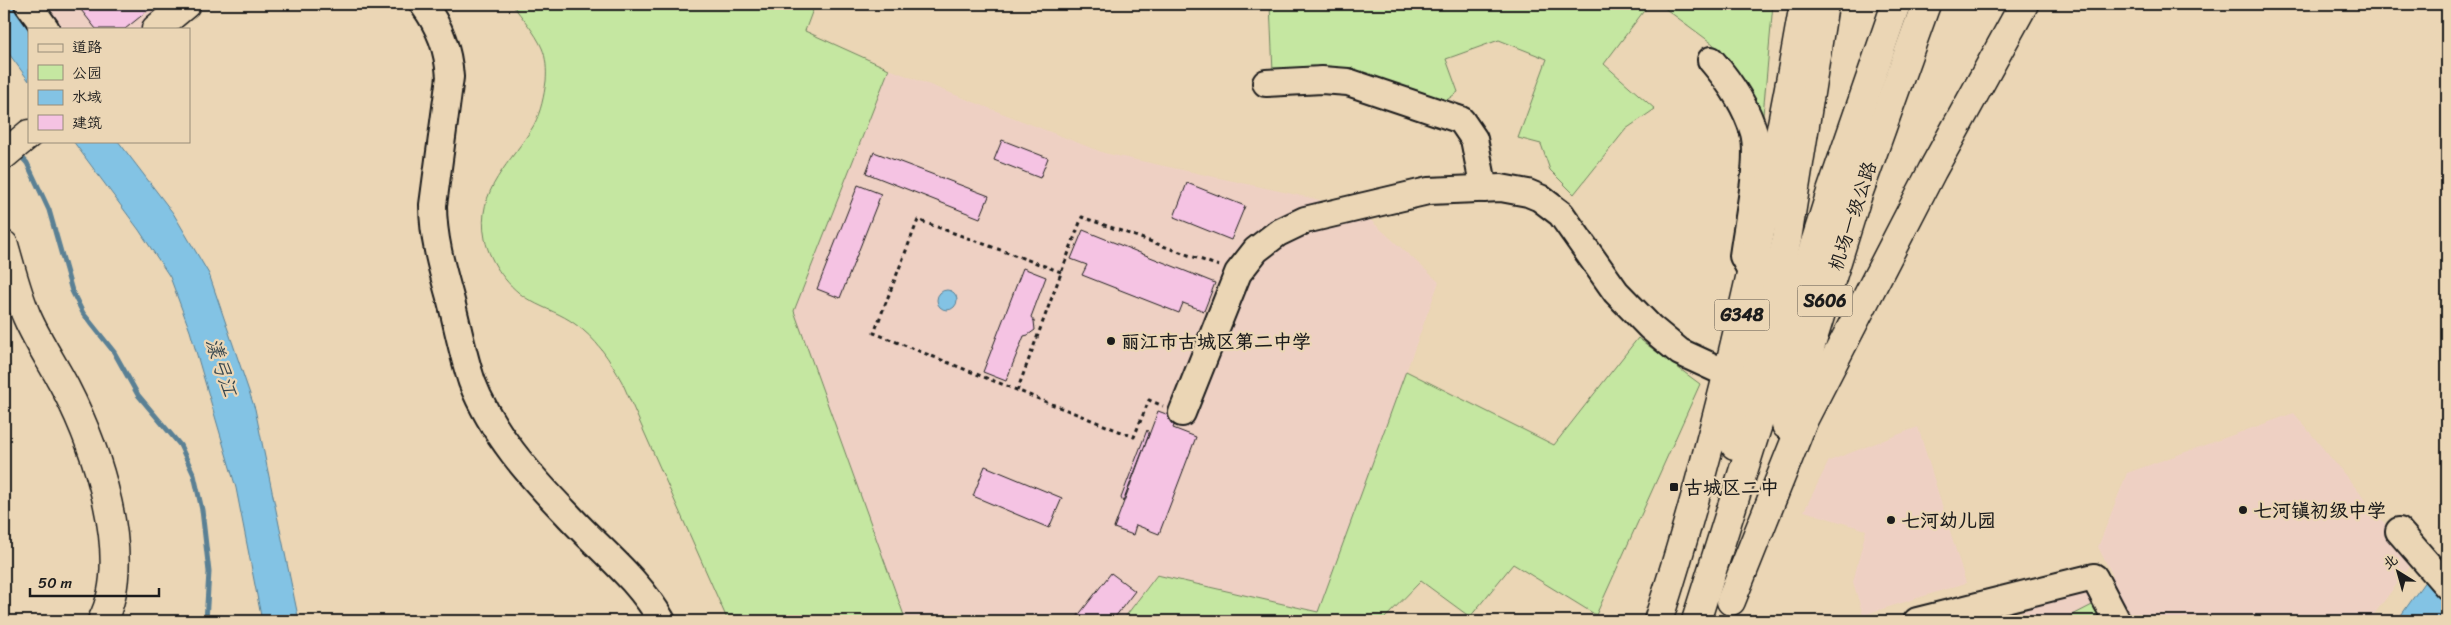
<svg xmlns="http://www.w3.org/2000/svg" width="2451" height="625" viewBox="0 0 2451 625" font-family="Sriracha,'LXGW WenKai TC',sans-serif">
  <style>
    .built { fill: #eed0c3 }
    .green { fill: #c5e7a1; stroke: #70825e }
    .water { fill: #83c3e4; stroke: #5a8094 }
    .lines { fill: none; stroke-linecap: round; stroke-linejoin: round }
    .stream { stroke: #5a8094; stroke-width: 5 }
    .building { fill: #f5c3e3; stroke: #1c1c1c }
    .minor-casing { stroke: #1c1c1c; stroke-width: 30 }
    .major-casing { stroke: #1c1c1c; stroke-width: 31 }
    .highway-casing { stroke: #1c1c1c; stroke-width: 31 }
    .path { stroke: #1c1c1c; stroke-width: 3; stroke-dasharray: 4 4; stroke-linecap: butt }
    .minor { stroke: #ebd6b5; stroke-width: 26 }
    .major { stroke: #ebd6b5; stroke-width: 28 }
    .highway { stroke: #ebd6b5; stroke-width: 28 }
    .poi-dot { fill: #1c1c1c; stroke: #ebd6b5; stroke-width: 2 }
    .labels { text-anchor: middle; stroke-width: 4.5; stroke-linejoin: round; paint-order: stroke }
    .shield { fill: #ebd6b5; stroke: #5a544a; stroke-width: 1 }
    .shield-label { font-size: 18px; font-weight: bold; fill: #1c1c1c }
    .street-label { font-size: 19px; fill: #1c1c1c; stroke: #ebd6b5 }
    .poi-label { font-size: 19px; font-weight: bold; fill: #1c1c1c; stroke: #ebd6b5; text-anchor: start }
    .water-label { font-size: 20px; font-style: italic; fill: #36464e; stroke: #ebd6b5 }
  </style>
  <rect width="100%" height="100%" fill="#ebd6b5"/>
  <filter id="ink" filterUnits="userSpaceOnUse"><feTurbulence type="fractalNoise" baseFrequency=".02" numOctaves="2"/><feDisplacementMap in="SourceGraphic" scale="10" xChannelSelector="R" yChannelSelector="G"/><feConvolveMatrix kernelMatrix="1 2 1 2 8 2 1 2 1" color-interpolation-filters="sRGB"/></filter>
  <g filter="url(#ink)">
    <g class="built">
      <polygon points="31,4 171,4 141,29 49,29"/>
      <polygon points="889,69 1104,153 1320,200 1318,232 1367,217 1439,282 1318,612 1157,575 1122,621 906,621 794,311"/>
      <polygon points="2294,413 2415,560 2369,621 1994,621 2088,588 2113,576 2098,547 2127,473"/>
      <polygon points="1918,427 1966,583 1863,615 1853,582 1866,530 1804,511 1829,461"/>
    </g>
    <g class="green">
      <path d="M512 4H815L805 31 889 69 794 311 906 621H728L622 382C610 360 596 338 575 324 562 314 545 309 531 301 509 289 490 263 485 239 475 189 512 163 534 125 541 111 544 96 546 81 547 71 546 57 542 48 535 32 522 18 512 4Z"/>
      <polygon points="1270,4 1649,4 1604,64 1655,109 1626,129 1574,194 1550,170 1541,144 1518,138 1547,59 1499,40 1446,59 1458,92 1441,104 1273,73"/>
      <polygon points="1659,4 1773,4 1762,126 1713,44"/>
      <polygon points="1638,338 1700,384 1596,615 1513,564 1470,617 1421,581 1384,619 1386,621 1122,621 1157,575 1318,612 1406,371 1554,445"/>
      <polygon points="2098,602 2108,621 2061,621"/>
    </g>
    <g class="water">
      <polygon points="4,4 14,4 32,29 29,29 29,81 4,47"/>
      <polygon points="73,141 118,141 173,213 209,274 255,409 299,621 262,621 236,488 190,331 170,277 139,230"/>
      <circle cx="947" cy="300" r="10"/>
      <polygon points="2428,577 2447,598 2447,621 2397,621"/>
    </g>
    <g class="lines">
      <polyline class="stream" points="18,153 27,163 49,210 72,291 83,313 114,352 138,395 180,445 194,475 202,510 209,572 206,621"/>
    </g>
    <g class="building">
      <polygon points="81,4 156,4 125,29 96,29 78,6"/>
      <polygon points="1002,140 1048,158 1040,178 994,160"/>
      <polygon points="874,152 989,196 980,218 866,173"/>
      <polygon points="1187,183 1245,206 1231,240 1174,217"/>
      <polygon points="858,185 881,194 840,298 817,289"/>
      <polygon points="1083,230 1215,283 1204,311 1183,303 1179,313 1082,275 1087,265 1071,259"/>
      <polygon points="1023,268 1046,277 1031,317 1034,321 1035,330 1028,335 1024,336 1006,381 983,372"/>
      <polygon points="1158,411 1177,418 1173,428 1196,437 1159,534 1136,525 1133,535 1114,528"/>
      <polygon points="1147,430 1149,434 1123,502 1121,498"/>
      <polygon points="985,466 1062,498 1049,528 973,496"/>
      <polygon points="1111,573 1135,591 1112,621 1074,621"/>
    </g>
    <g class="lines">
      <defs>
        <g id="minor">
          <polyline points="28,4 46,29"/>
          <path d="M423 4C440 27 448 49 450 77L433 205C433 238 442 269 451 301 458 328 463 356 472 382 491 432 530 476 567 514 600 550 638 578 662 621"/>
          <path d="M1711 60C1730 82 1746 105 1754 133 1761 160 1747 225 1743 256L1749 267"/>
          <polyline points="1266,83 1322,80 1348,82 1461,120 1474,139 1484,189"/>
          <polyline points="1182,413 1238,273 1256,250 1278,233 1305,220 1428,191 1501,188 1528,193 1540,198 1561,214 1616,292 1650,327 1680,352 1728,374"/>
          <polyline points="2399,531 2447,586"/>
          <polyline points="1917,621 2094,577 2117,621"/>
        </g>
        <g id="major">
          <polyline points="156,29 186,4"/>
          <polyline points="4,155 29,134"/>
          <path d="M4 245C11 269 17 294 27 317 38 342 53 364 65 387 96 447 135 558 102 621"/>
        </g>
        <g id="highway">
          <polyline points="1786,425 1857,197 1926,4"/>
          <polyline points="1735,445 1787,239 1824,4"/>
          <polyline points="1731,601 1804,419 1932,171 2024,4"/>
          <path d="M1658 621C1723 419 1768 212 1804 4"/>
          <polyline points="1696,621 1832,189 1896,4"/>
        </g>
      </defs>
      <use href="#minor" class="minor-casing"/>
      <use href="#major" class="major-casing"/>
      <use href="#highway" class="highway-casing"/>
      <g class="path">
        <polyline points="1061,272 918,220 874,333 1134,437 1149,400 1163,406"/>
        <polyline points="1017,391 1082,217 1219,266"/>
      </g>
      <use href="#minor" class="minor"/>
      <use href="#major" class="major"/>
      <use href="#highway" class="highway"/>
    </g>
  </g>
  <g class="poi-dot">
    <circle cx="1111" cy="341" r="5"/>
    <rect x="1669" y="482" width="10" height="10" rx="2.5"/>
    <circle cx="2243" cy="510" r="5"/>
    <circle cx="1891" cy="520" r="5"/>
  </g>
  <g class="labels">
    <g class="shield">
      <rect x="1797.5" y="285.5" width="55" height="31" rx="4"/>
      <rect x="1714.5" y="299.5" width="55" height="31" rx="4"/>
    </g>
    <g class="shield-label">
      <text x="1825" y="307">S606</text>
      <text x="1742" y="321">G348</text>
    </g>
    <g class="street-label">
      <text transform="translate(1852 216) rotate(-72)" y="7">机场一级公路</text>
    </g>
    <g class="poi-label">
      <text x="1121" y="348">丽江市古城区第二中学</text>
      <text x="1684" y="494">古城区二中</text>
      <text x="2253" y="517">七河镇初级中学</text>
      <text x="1901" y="527">七河幼儿园</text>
    </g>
    <g class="water-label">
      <text transform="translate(222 367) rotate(72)" y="7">漾弓江</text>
    </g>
  </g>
  <rect width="2451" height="625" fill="none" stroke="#ebd6b5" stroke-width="20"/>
  <rect x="10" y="10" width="2431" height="605" fill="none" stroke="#1c1c1c" stroke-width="2" filter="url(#ink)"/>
  <rect x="28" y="28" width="162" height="115" fill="#ebd6b5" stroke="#988c78"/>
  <rect x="38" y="44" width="25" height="8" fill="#ebd6b5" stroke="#988c78"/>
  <text x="72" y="52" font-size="15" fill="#1c1c1c">道路</text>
  <rect x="38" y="65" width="25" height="15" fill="#c5e7a1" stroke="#988c78"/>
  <text x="72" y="78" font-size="15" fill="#1c1c1c">公园</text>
  <rect x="38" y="90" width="25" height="15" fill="#83c3e4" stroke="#988c78"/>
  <text x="72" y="102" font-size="15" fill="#1c1c1c">水域</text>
  <rect x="38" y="115" width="25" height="15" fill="#f5c3e3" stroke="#988c78"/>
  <text x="72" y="128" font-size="15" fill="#1c1c1c">建筑</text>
  <g transform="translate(2398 572) rotate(323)" stroke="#ebd6b5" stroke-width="4" paint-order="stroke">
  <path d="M0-4L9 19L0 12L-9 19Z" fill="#1c1c1c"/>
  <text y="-8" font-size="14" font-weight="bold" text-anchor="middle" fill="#1c1c1c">北</text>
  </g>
  <path d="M30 588v8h129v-8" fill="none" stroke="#1c1c1c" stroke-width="2.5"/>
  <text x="38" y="588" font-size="15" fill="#1c1c1c" stroke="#ebd6b5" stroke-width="4" paint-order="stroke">50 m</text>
</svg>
